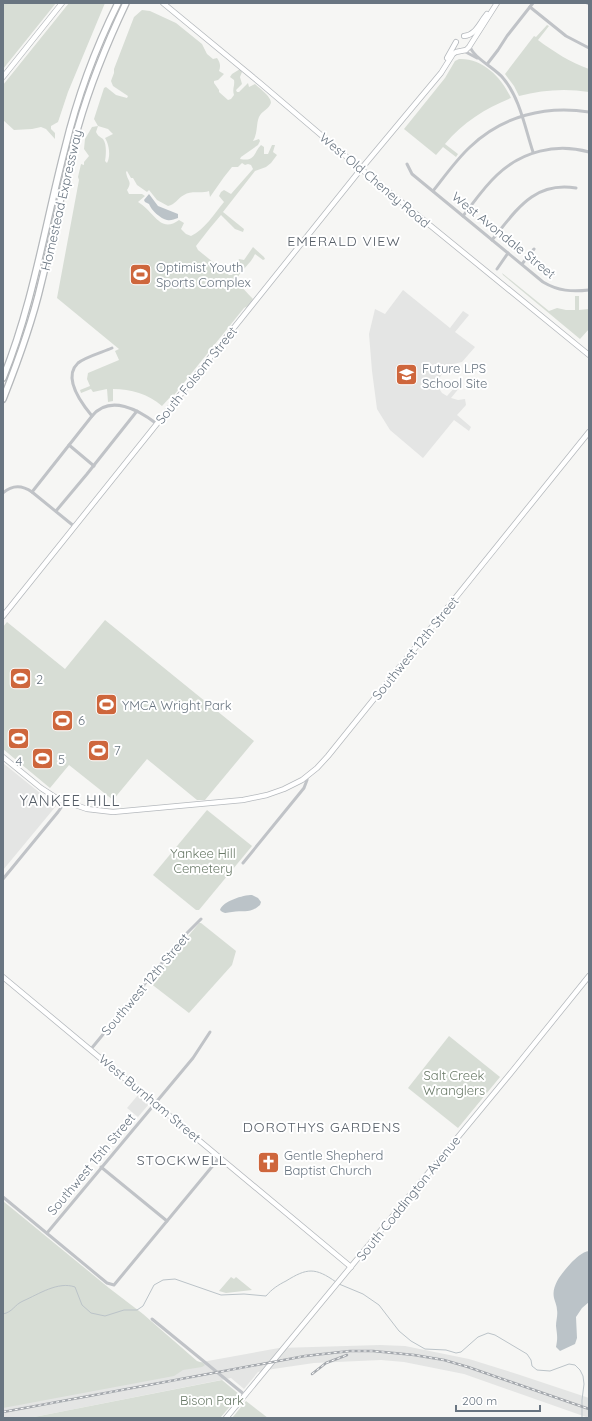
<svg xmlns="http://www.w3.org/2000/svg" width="592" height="1421" viewBox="0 0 592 1421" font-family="Quicksand,sans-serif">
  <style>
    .built { fill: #e4e5e4 }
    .green { fill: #d7ddd5; fill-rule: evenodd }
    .water { fill: #bbc3c8 }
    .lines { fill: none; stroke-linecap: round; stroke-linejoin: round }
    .stream { stroke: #bbc3c8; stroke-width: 1 }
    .secondary-casing { stroke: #b5b9bd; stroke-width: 6 }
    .highway-casing { stroke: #b5b8bb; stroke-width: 8 }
    .street { stroke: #c0c3c7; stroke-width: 3 }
    .secondary { stroke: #fff; stroke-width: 4.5 }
    .highway { stroke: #fff; stroke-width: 5.5 }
    .rail-casing { stroke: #a4a8ad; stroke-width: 2.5 }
    .rail { stroke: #fff; stroke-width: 1; stroke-dasharray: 3; stroke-linecap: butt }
    .labels { text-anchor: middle; stroke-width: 4; stroke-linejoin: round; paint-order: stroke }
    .street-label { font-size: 13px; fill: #697581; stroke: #fff }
    .poi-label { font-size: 13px; fill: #697581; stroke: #fff; text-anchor: start }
    .park-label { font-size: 13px; fill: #697967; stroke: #fff }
    .neighbourhood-label { font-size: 14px; letter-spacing: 1px; fill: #565e67; stroke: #fff }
    .quarter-label { font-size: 15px; letter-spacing: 1px; fill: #565e67; stroke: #fff }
  </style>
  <rect width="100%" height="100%" fill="#f6f6f4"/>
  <g class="built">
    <polygon points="403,290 450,328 463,311 469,315 455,332 475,347 462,362 453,364 445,369 439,379 438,387 442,393 447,396 457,385 460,387 451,398 458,400 465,399 466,405 457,415 471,427 469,431 454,420 423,458 390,430 377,409 372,371 369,334 375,309 385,314"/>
    <polygon points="3,763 56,806 3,870"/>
    <polygon points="138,1095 149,1104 138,1117 127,1108"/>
    <polygon points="380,1345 405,1346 469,1359 517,1374 589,1398 589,1418 464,1374 404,1362 381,1360 314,1363 273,1369 258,1372 244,1389 231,1378 29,1418 3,1418 3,1398 279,1348"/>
  </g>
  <g class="green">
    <polygon points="3,3 56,3 3,69"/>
    <polygon points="69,3 105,3 68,92 58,122 51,126 51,129 55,133 55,139 46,129 41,127 32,129 14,130 3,120 3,85"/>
    <path d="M142 10 150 11 176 23 202 44 207 54 213 59 217 58C220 62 221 66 219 71L224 74 218 80 214 81V83L219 90V92L228 100 231 99 234 95C232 89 235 86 234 80L230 77 232 74 240 69 242 72 240 77 242 84 236 90 237 92H239L248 83 249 87 255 84C259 88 275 99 270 105 267 110 262 111 259 117 256 124 258 133 253 141L259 139 260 141 258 145 241 157 240 159C256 162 253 153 261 145L264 147V154H268L272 145H275L273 152 277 155 271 163 266 167 255 171 223 212 244 229 243 232 235 229 221 215 210 228 196 246 198 250 229 275H232L240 265 237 263 239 259 244 260 253 247 264 257 265 259 263 260 255 254C251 264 240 270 236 281 242 287 247 293 253 299L248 306 244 308 174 395 173 394 162 406C148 394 131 389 113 389V401L108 402 107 389 93 392 91 389 81 393 80 390 90 386 87 379 88 373 119 360 115 351 119 349 57 298 79 180 78 177 81 164 84 165V162L89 156 84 149 85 139 92 127 98 126 94 119 104 88 106 87 116 95 127 98 128 96 113 86 111 81 114 73V69L134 17ZM98 126 108 129 113 134 105 138C109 144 111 156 107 163L105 161C106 155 107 144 103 139 99 136 98 136 96 132ZM242 163 245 165 248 164 251 165 253 169 231 194 224 190 221 192 219 196 224 202C215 213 204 230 191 236L186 234 181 229 184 223 179 220C160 234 154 211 138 202L145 196 142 194H129L127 190C133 181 127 181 126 172L127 171 131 178H133L137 185 147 192 149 190 157 200 168 206C175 205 178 198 184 195 191 190 201 194 209 191L210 197 224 177 232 167H238Z"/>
    <path d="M547 25 549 26 538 40C554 52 570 62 589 69V92C565 88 542 90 519 96L514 86 505 74 534 36 536 37Z"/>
    <path d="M459 59C483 58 502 78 511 98 486 108 463 122 445 144L458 154 456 157 443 147 436 155 404 129 445 78 455 61Z"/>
    <polygon points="502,273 549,311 557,308 566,310 575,310 575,296 579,296 579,310 589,309 589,329 580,339 503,275"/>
    <polygon points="105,620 254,741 205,800 197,800 147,759 113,800 69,765 50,788 3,749 3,627 7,622 65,669"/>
    <polygon points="207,810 252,846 199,910 196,910 153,875"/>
    <polygon points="199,923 201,923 236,951 232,965 189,1013 150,983"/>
    <polygon points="449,1036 500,1077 458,1128 408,1088"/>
    <polygon points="3,1201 109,1288 143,1314 197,1361 203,1363 205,1365 202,1367 183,1370 174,1376 3,1408"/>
    <polygon points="231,1277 234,1279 236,1277 252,1290 226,1293 219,1291"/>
    <polygon points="222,1380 240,1395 220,1418 29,1418"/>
    <polygon points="246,1401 268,1418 232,1418"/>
  </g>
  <g class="water">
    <path d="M149 194 158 206 178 214V218C174 219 171 221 167 220 161 219 151 210 149 204L145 202 144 200Z"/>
    <path d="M252 895 258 898 261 902 260 905C250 914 244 910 232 912 227 912 225 915 220 910 223 901 243 895 252 895Z"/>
    <path d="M589 1251V1302L582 1308 576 1317 577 1338 575 1344 560 1351 556 1347C558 1337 557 1335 556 1326 556 1321 558 1315 557 1310 557 1306 555 1302 554 1298 551 1285 563 1272 571 1263 576 1258 582 1252 589 1251Z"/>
  </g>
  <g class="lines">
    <g class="stream">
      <polyline points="339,1284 363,1294 379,1305 399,1331 411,1341 425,1349 446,1350 456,1353 461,1352 478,1337 488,1333 495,1335 527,1354 531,1360 532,1366 537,1370 550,1371 569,1364 575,1365 580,1370 583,1376 584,1384 582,1400 582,1418"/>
      <path d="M3 1314C13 1312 14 1305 23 1301 39 1294 58 1281 75 1287L82 1305 91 1313 105 1316 124 1310H137L143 1306 154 1285 163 1280 175 1279 221 1295 244 1294 266 1296C272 1289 278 1285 286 1281 307 1268 315 1267 336 1282"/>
    </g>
    <defs>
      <g id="secondary">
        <polyline points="163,3 260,83 361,169 589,355"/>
        <path d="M464 36C476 35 480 22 487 14"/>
        <polyline points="447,58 456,42"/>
        <polyline points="3,77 62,3"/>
        <polyline points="3,616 361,169 441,73 453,54 456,52 466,50 469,47 497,3"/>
        <polyline points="3,757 41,788 58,799 87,809 113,812 243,800 267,795 284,789 302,780 317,768 328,756 589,432"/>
        <polyline points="3,977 351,1267"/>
        <polyline points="226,1418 510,1074 589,976"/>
      </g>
      <g id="highway">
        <path d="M3 378C33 304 45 225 65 148 77 98 95 49 118 3"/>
        <path d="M3 399C18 361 32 323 41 284 54 232 64 179 78 127 90 85 107 43 126 3"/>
      </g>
    </defs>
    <use href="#secondary" class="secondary-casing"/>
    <use href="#highway" class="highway-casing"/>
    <g class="street">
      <polyline points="587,3 589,4"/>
      <polyline points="530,7 566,36 589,48"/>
      <path d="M470 46C472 57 495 68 503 78 520 98 525 128 533 152"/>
      <polyline points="462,50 477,58"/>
      <polyline points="488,63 498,50 507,36 533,3"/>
      <path d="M407 164 412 174 543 282C558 291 572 292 589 290"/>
      <path d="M433 191C445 176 456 160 470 147 502 116 546 105 589 112"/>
      <path d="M463 216C474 202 484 187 497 175 522 151 556 143 589 152"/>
      <path d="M492 240C516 211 533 181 576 188"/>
      <polyline points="522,264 534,249"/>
      <polyline points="497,269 508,253"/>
      <path d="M92 416C82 404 62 378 78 363 85 357 103 352 112 348"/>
      <polyline points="69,445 94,466"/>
      <polyline points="32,492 75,527"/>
      <path d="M3 493C12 485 22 485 32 492L92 416C110 394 139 410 157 424"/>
      <polyline points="56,511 87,474 137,411"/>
      <polyline points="243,863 304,788 307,780 307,776"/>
      <polyline points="3,879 58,812 65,802"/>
      <polyline points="91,1049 185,935 201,919"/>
      <polyline points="101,1167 167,1221"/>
      <polyline points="3,1197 107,1283 114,1285 220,1157"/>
      <polyline points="47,1233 193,1058 210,1032"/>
      <polyline points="152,1319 245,1395"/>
    </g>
    <use href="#secondary" class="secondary"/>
    <use href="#highway" class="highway"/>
    <defs>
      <g id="rail">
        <polyline points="312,1374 326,1363 347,1355"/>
        <polyline points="3,1412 305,1356 350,1351 373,1351 414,1355 444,1360 468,1367 589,1409"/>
      </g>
    </defs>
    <use href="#rail" class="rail-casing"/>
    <use href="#rail" class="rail"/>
  </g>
  <defs>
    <symbol id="stadium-square" viewBox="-11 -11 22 22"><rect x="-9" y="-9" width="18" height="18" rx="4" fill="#ce663c" stroke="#fff"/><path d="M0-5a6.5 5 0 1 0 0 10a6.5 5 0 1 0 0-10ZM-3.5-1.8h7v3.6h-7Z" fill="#fff"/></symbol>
    <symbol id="school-square" viewBox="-11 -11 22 22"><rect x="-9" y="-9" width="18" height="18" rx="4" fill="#ce663c" stroke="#fff"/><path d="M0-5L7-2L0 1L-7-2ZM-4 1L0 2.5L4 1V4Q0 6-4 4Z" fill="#fff"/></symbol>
    <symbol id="church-square" viewBox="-11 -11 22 22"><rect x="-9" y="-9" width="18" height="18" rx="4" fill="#ce663c" stroke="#fff"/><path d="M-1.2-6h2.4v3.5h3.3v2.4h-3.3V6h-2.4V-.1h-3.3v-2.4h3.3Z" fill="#fff"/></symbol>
  </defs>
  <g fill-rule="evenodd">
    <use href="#stadium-square" x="128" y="262" width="25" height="25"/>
    <use href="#school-square" x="394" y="362" width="25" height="25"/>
    <use href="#stadium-square" x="8" y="666" width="25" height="25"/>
    <use href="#stadium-square" x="94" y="692" width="25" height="25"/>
    <use href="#stadium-square" x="50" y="708" width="25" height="25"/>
    <use href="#stadium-square" x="6" y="726" width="25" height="25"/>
    <use href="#stadium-square" x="86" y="738" width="25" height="25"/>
    <use href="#stadium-square" x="30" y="746" width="25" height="25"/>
    <use href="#church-square" x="256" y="1150" width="25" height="25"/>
  </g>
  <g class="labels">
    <g class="street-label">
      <text transform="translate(375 180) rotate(40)" y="5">West Old Cheney Road</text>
      <text transform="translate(61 200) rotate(-77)" y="5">Homestead Expressway</text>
      <text transform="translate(504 235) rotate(39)" y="5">West Avondale Street</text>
      <text transform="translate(196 375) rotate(-51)" y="5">South Folsom Street</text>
      <text transform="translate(415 648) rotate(-51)" y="5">Southwest 12th Street</text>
      <text transform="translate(145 984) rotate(-50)" y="5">Southwest 12th Street</text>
      <text transform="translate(150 1098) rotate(40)" y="5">West Burnham Street</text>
      <text transform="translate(91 1164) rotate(-50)" y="5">Southwest 15th Street</text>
      <text transform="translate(408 1198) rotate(-51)" y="5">South Coddington Avenue</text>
    </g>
    <g class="poi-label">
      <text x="156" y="272">Optimist Youth<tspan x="156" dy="15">Sports Complex</tspan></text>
      <text x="422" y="373">Future LPS<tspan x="422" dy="15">School Site</tspan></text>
      <text x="36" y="684">2</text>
      <text x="122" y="710">YMCA Wright Park</text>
      <text x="78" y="725">6</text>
      <text x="114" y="755">7</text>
      <text x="58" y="764">5</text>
      <text x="19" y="766" text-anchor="middle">4</text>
      <text x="284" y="1160">Gentle Shepherd<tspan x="284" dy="15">Baptist Church</tspan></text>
    </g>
    <g class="park-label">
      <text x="203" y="858">Yankee Hill<tspan x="203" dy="15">Cemetery</tspan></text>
      <text x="454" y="1080">Salt Creek<tspan x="454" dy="15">Wranglers</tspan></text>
      <text x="212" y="1405">Bison Park</text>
    </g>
    <g class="neighbourhood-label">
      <text x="344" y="246">EMERALD VIEW</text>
      <text x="322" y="1132">DOROTHYS GARDENS</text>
      <text x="182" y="1165">STOCKWELL</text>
    </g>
    <g class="quarter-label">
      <text x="70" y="806">YANKEE HILL</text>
    </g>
  </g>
  <rect width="592" height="1421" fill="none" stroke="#697581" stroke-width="8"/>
  <path d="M456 1405v6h84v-6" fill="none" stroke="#697581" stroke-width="2"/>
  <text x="462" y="1405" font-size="12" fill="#697581" stroke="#ffffff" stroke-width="3" paint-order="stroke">200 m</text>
</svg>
